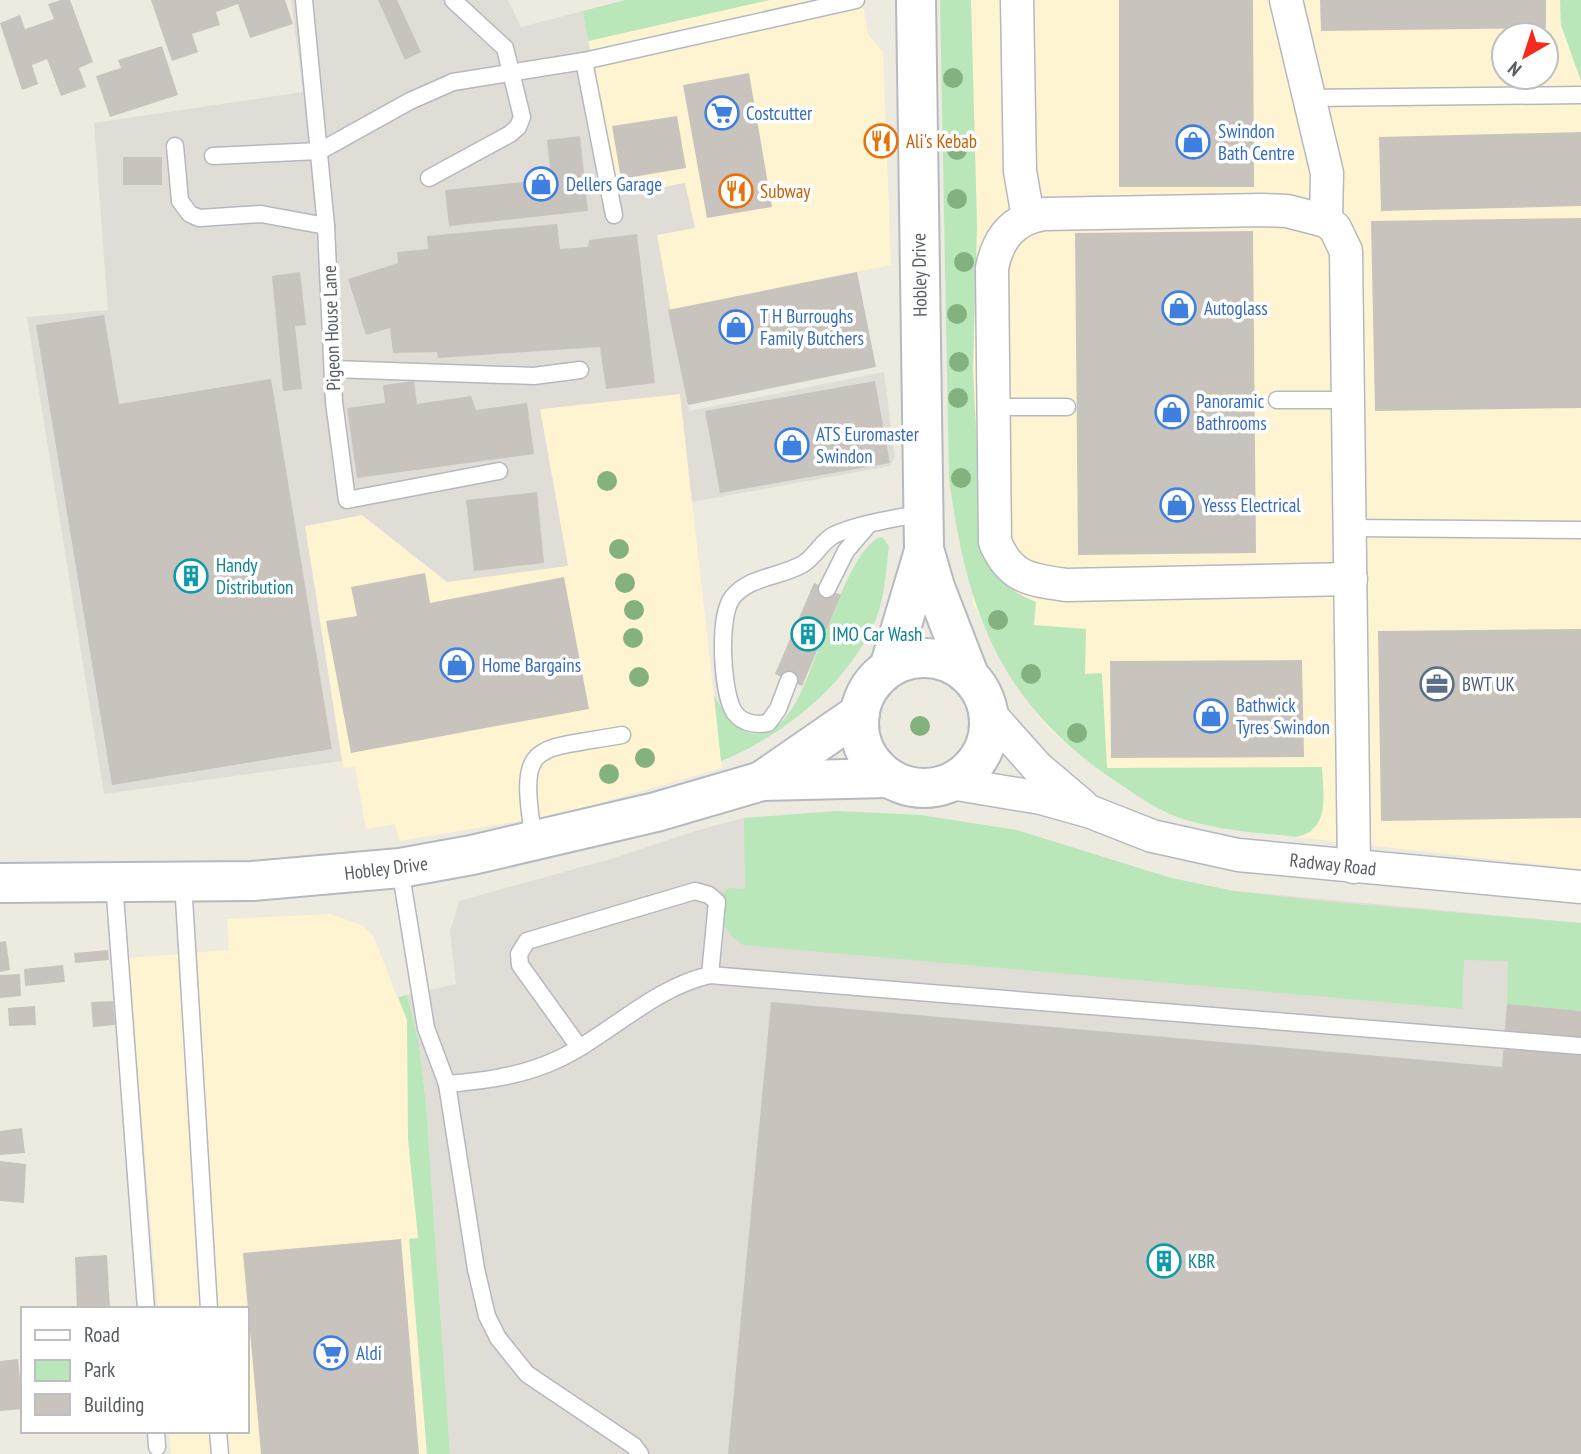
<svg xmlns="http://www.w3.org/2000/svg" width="1581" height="1454" viewBox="0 0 1581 1454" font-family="'PT Sans Narrow',sans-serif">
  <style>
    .commercial { fill: #fff4d2; fill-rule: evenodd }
    .industrial { fill: #e0ddd7 }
    .green { fill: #bae7b9 }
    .building { fill: #c8c4bd }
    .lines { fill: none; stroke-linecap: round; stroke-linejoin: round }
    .lane-casing { stroke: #b5b8be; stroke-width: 19 }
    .street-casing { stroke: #b5b8be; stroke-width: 35 }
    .secondary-casing { stroke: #b5bac0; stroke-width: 42 }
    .lane { stroke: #fff; stroke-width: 16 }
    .street { stroke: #fff; stroke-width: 32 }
    .secondary { stroke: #fff; stroke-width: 38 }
    .tree { fill: #84b27f }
    .labels { text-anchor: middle; stroke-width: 7; stroke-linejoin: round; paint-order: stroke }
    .shop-label { font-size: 19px; fill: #366cbe; stroke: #fff; text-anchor: start }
    .food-label { font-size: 19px; fill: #c56008; stroke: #fff; text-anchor: start }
    .street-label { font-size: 19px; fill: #585d62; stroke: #fff }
    .culture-label { font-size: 19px; fill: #0d838f; stroke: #fff; text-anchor: start }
    .service-label { font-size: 19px; fill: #4e5e75; stroke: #fff; text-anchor: start }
  </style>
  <rect width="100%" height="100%" fill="#edeadf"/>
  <g class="commercial">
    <polygon points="770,0 862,0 868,34 883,52 891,265 668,310 657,234 685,183 617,197 588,41"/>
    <path d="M971 0H1560L1561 25 1581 81V869L1276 835 1205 825 1174 816 1125 788 1080 755 1049 729 1026 700 1000 658 973 603V369L977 226ZM1504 35H1546V77H1504Z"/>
    <polygon points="680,394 722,768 561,814 399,841 395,824 366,829 355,767 343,768 305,526 362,515 447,582 568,565 540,409"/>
    <polygon points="331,914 363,926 374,937 397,997 407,995 450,1454 171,1454 169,1431 247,1431 247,1309 158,1309 128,958 229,950 227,919"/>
  </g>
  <g class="industrial">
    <polygon points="291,0 508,0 521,27 583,11 617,196 685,183 695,228 657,235 689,411 884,372 895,458 890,466 692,502 680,394 540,409 568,566 447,582 362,515 305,526 342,761 104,794 27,317 108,310 94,123 303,92"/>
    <polygon points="837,811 1107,859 1171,878 1234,891 1581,923 1581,1454 450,1454 426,1104 419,1044 407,995 456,984 450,932 459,901 614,858 695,831 744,818"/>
  </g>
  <g class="green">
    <polygon points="625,0 770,0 588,41 583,11"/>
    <path d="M940 0H971L977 226 973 369 982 547C991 575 1008 591 1036 602L1034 625 1086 629 1085 674 1102 673 1107 768 1322 767C1323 795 1331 829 1297 837 1257 833 1214 830 1177 817 1153 808 1129 790 1108 776 997 699 966 606 949 478Z"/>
    <polygon points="1560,0 1581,0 1581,81 1561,25"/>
    <path d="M882 537 889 546C886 570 885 597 876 619 849 683 784 736 721 761L714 695C734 733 761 753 792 709 814 678 848 543 882 537Z"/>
    <path d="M837 811 921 815 1017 830 1171 878 1234 891 1330 902 1581 923V1011L1507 1004 1508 961 1464 960 1462 1009 743 945C724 933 720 918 719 896L729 888 745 889 744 818Z"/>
    <polygon points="407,995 419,1044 426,1104 450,1454 427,1454 409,1239 418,1238 408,1139 407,1020 398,997"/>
  </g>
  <g class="building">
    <polygon points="61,0 70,0 93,62 79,68 86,87 61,96 47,59 32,65 38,84 22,90 0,23 20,15 25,29 54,19 48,4"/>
    <polygon points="151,0 285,0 293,24 250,38 238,4 216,12 220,25 192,34 198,52 172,61"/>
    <polygon points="378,0 397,0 421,52 405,60"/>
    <polygon points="1119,0 1253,0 1254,187 1119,187"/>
    <polygon points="1320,0 1546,0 1546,28 1321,31"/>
    <polygon points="162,46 178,95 110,117 96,76 121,68 118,60"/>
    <polygon points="749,73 772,207 707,218 683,85"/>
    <polygon points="677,116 686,168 621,179 612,126"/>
    <polygon points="1581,132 1581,206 1381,211 1379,137"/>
    <polygon points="580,136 588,211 449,226 445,190 551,179 547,140"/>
    <rect x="123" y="157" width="39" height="28"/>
    <polygon points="1581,218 1581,408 1375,411 1371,221"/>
    <polygon points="557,224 560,249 588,247 589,240 637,234 655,383 606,389 600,347 438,358 437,352 393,353 390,328 366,335 348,279 398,263 397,252 428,249 427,236"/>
    <polygon points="1253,231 1256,553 1078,555 1075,233"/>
    <polygon points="300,272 306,325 295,326 302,389 283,391 272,276"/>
    <polygon points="857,272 876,367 688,405 668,310"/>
    <polygon points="104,315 119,404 271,379 332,749 112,785 36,325"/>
    <polygon points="414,381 417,404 471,396 476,410 527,403 534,454 357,478 347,408 385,403 383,385"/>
    <polygon points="875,381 890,463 720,493 705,411"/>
    <polygon points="537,492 544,563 474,571 466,500"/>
    <polygon points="425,573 430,603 564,577 589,709 351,753 326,621 357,616 351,587"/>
    <polygon points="814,583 841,595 802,686 775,674"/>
    <polygon points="1581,629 1581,818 1381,821 1378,631"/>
    <polygon points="1302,660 1304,757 1111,758 1110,661"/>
    <polygon points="6,941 10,970 0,972 0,942"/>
    <polygon points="108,950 109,960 75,963 74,953"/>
    <polygon points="63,965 65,982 25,986 24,969"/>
    <polygon points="20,974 21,996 0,998 0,975"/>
    <polygon points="113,1001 115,1025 93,1027 91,1002"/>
    <polygon points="771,1002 1502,1067 1507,1004 1581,1011 1581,1454 728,1454"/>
    <polygon points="35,1006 36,1025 9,1026 8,1008"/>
    <polygon points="22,1128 25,1153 0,1155 0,1131"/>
    <polygon points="0,1161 26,1164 24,1203 0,1201"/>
    <polygon points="401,1239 419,1454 261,1454 243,1253"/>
    <polygon points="107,1255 110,1309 77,1309 75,1257"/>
    <polygon points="18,1359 23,1409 0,1411 0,1361"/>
  </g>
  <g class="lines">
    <defs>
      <g id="lane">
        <polyline points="304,0 326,226 334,402 347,500 499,471"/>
        <polyline points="584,61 614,215"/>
        <polyline points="1308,98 1581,95"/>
        <polyline points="175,146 180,201 190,214 199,218 261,214 326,226"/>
        <polyline points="213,156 320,151 410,101 453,82 584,61 856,0"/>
        <polyline points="429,178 510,134 518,127 522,117 505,48 453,0"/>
        <polyline points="333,369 534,376 580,370"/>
        <polyline points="1277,400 1350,400"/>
        <polyline points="991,407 1067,407"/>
        <polyline points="1351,528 1581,530"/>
        <polyline points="827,589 846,551 869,524"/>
        <path d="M789 680 778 709 768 723C754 726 738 722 732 708 722 686 718 618 732 598 749 576 781 577 803 564 815 557 822 541 834 535 861 523 893 519 922 513"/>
        <path d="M534 841C518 740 531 751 622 735"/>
        <path d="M400 868 426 1028 447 1084C481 1081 515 1077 547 1064 605 1041 648 989 710 975L1581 1046"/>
        <polyline points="114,882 146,1309"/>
        <polyline points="183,882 209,1309"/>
        <polyline points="579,1047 520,965 519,954 527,941 695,891 709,895 717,902 710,975"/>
        <polyline points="447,1084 476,1269 487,1316 498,1338 527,1374 634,1446 640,1454"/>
        <polyline points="156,1431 157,1447"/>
        <polyline points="218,1431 220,1454"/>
      </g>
      <g id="street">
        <polyline points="1017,0 1020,171 1028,217"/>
        <polyline points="1286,0 1327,173 1326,221 1335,228 1346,251 1354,867"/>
        <path d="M1326 221 1287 211 1262 210 1044 214C1013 219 998 238 992 268L995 542C1010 578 1030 580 1066 585L1351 579"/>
        <polyline points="988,712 1037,767 1082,805"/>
        <polyline points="951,783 1041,798 1091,812 1152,836 1238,855 1581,887"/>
      </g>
      <g id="secondary">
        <polyline points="916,0 924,549 935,587 969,675"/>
        <circle cx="924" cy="723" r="65"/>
        <polyline points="889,668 924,551"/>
        <polyline points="763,780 860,713"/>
        <polyline points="0,883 252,881 400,868 472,855 656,812 762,781 888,778"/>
      </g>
    </defs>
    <use href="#lane" class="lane-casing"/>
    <use href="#street" class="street-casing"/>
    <use href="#secondary" class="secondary-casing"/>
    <use href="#lane" class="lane"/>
    <use href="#street" class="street"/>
    <use href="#secondary" class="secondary"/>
  </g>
  <g class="tree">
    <circle cx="953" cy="78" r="10"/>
    <circle cx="957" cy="150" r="10"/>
    <circle cx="957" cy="199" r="10"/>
    <circle cx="964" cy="262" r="10"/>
    <circle cx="957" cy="314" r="10"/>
    <circle cx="959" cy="362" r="10"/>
    <circle cx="958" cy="398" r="10"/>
    <circle cx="961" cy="478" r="10"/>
    <circle cx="607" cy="481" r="10"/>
    <circle cx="619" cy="549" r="10"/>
    <circle cx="625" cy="583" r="10"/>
    <circle cx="634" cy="610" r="10"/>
    <circle cx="998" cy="620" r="10"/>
    <circle cx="633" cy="638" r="10"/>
    <circle cx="1031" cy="674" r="10"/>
    <circle cx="639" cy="677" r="10"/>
    <circle cx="920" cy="726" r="10"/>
    <circle cx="1077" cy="733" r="10"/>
    <circle cx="645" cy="758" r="10"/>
    <circle cx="609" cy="774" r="10"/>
  </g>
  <defs>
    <symbol id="supermarket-ring" viewBox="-11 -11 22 22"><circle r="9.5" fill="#fff" stroke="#3f7fe0" stroke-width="1.5"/><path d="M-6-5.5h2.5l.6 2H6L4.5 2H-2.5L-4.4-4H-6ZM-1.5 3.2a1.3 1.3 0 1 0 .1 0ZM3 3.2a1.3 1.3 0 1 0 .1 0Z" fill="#3f7fe0"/></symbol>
    <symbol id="restaurant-ring" viewBox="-11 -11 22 22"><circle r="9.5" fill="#fff" stroke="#e8710a" stroke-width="1.5"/><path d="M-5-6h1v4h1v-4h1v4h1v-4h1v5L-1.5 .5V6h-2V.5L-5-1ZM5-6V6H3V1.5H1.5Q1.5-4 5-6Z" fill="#e8710a"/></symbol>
    <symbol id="shop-ring" viewBox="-11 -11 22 22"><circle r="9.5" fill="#fff" stroke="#3f7fe0" stroke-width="1.5"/><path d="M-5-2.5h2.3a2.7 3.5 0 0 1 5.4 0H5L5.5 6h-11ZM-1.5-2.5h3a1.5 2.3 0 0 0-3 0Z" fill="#3f7fe0"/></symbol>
    <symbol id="building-ring" viewBox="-11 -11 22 22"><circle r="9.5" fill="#fff" stroke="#0f9aa8" stroke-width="1.5"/><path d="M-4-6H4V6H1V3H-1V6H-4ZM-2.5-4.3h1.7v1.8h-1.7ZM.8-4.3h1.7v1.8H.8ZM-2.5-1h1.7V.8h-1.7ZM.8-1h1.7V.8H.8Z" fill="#0f9aa8"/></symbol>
    <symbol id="office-ring" viewBox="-11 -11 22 22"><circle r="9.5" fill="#fff" stroke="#5c6f8a" stroke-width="1.5"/><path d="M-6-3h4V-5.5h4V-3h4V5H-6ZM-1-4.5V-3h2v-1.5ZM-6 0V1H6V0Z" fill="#5c6f8a"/></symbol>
  </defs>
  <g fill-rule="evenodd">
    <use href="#supermarket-ring" x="703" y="94" width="38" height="38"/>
    <use href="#restaurant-ring" x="862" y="122" width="38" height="38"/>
    <use href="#shop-ring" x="1174" y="123" width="38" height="38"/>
    <use href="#shop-ring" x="522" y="165" width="38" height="38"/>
    <use href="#restaurant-ring" x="717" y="172" width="38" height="38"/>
    <use href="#shop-ring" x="1160" y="289" width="38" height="38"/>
    <use href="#shop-ring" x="717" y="308" width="38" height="38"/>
    <use href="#shop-ring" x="1153" y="393" width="38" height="38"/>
    <use href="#shop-ring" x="773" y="426" width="38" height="38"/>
    <use href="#shop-ring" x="1158" y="486" width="38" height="38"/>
    <use href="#building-ring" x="172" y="557" width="38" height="38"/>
    <use href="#building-ring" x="789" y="615" width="38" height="38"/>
    <use href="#shop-ring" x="438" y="646" width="38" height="38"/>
    <use href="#office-ring" x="1418" y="665" width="38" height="38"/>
    <use href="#shop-ring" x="1192" y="697" width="38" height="38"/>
    <use href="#building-ring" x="1145" y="1242" width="38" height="38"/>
    <use href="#supermarket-ring" x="312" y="1334" width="38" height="38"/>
  </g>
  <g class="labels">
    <g class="shop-label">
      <text x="746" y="120">Costcutter</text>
      <text x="1218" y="138">Swindon<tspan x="1218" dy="22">Bath Centre</tspan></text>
      <text x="566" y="191">Dellers Garage</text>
      <text x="1204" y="315">Autoglass</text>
      <text x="760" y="323">T H Burroughs<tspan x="760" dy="22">Family Butchers</tspan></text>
      <text x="1196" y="408">Panoramic<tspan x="1196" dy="22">Bathrooms</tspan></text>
      <text x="816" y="441">ATS Euromaster<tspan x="816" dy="22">Swindon</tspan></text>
      <text x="1202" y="512">Yesss Electrical</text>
      <text x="482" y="672">Home Bargains</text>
      <text x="1236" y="712">Bathwick<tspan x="1236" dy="22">Tyres Swindon</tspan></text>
      <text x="356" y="1360">Aldi</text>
    </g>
    <g class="food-label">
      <text x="906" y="148">Ali's Kebab</text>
      <text x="760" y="198">Subway</text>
    </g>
    <g class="street-label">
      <text transform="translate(919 275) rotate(-91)" y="7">Hobley Drive</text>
      <text transform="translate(331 328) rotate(-92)" y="7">Pigeon House Lane</text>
      <text transform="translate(1333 864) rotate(6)" y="7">Radway Road</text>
      <text transform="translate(386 868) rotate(-7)" y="7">Hobley Drive</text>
    </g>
    <g class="culture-label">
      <text x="216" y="572">Handy<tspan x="216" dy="22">Distribution</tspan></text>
      <text x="832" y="641">IMO Car Wash</text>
      <text x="1188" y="1268">KBR</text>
    </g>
    <g class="service-label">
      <text x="1462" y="691">BWT UK</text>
    </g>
  </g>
  <rect x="21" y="1307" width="228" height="126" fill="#ffffff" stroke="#bcbec0" stroke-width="2"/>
  <rect x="35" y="1330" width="35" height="10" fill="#ffffff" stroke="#bcbec0" stroke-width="2"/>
  <text x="84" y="1342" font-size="21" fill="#585d62">Road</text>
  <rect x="35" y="1360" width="35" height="21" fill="#bae7b9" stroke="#bcbec0" stroke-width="2"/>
  <text x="84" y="1377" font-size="21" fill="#585d62">Park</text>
  <rect x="35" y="1394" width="35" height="21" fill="#c8c4bd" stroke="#bcbec0" stroke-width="2"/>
  <text x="84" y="1412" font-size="21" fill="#585d62">Building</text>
  <g transform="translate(1525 56) rotate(219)"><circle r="33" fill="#ffffff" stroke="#bcbec0" stroke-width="2"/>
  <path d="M0-5L12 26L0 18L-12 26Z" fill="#f62a1c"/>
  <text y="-10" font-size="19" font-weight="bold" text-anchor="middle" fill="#585d62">N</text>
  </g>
</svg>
